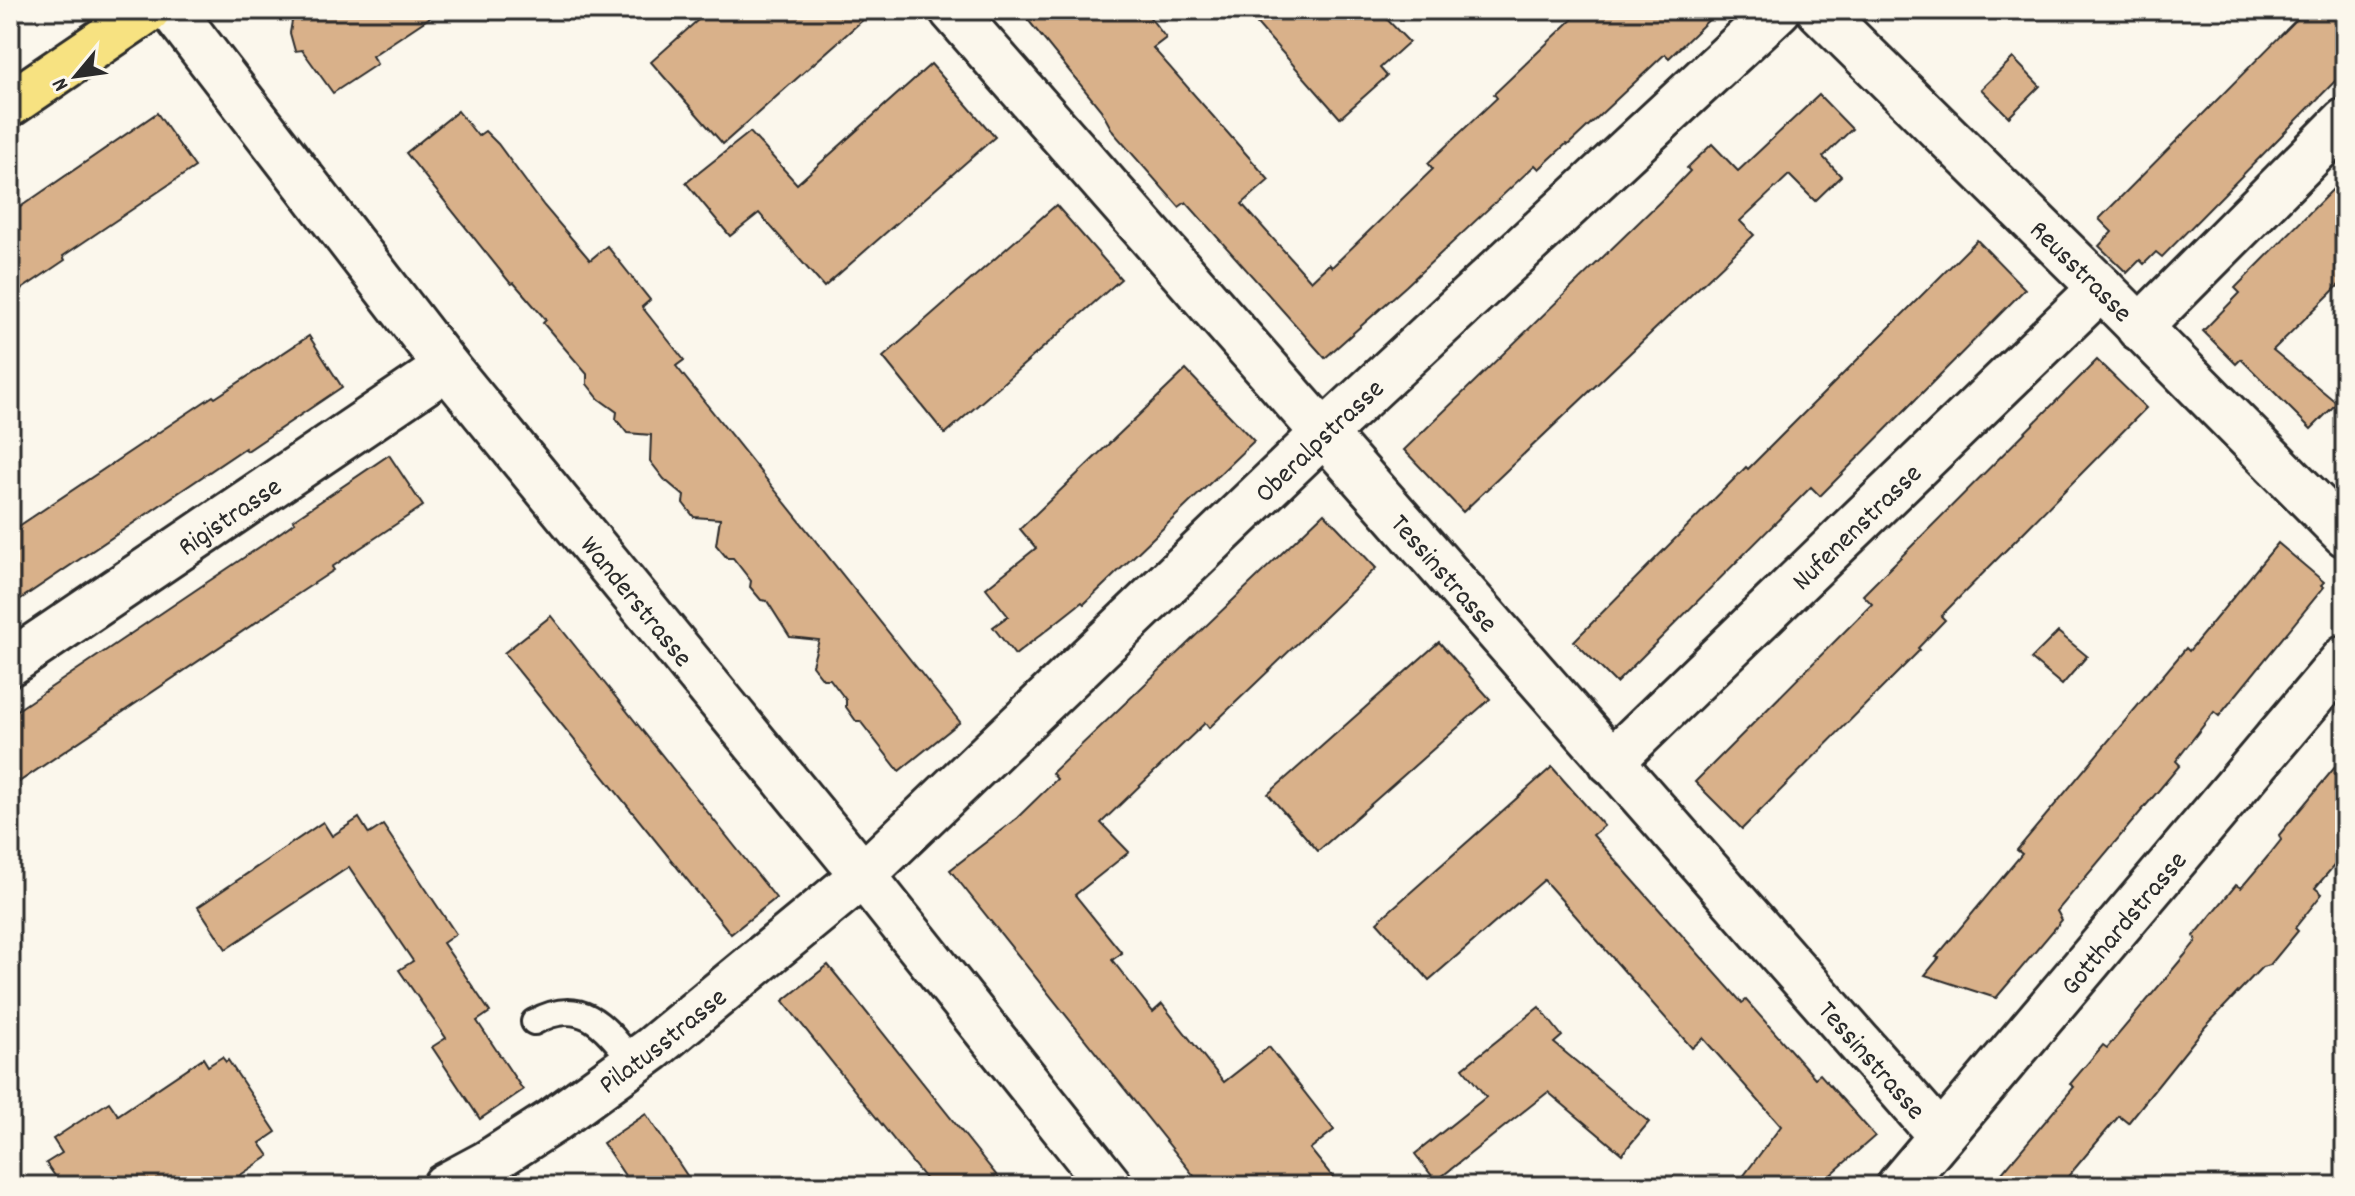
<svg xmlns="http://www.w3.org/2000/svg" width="2355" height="1196" viewBox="0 0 2355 1196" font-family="Dekko,sans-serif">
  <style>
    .building { fill: #d9b18a; stroke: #2b2b2b; stroke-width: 2 }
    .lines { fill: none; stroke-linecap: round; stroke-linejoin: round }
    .service-casing { stroke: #2b2b2b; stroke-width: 30 }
    .minor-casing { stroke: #2b2b2b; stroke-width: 50 }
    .tertiary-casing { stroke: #2b2b2b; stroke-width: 50 }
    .primary-casing { stroke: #2b2b2b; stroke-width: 50 }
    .service { stroke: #fbf7ec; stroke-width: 24 }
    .minor { stroke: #fbf7ec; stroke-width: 44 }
    .tertiary { stroke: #fbf7ec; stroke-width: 44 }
    .primary { stroke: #f7e281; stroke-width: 44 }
    .labels { text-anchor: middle; stroke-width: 6; stroke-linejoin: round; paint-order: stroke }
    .street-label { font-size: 28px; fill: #2b2b2b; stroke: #fbf7ec }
  </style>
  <rect width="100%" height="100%" fill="#fbf7ec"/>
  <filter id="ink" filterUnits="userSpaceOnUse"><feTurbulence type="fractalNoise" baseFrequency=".0125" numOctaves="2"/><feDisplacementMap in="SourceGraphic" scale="16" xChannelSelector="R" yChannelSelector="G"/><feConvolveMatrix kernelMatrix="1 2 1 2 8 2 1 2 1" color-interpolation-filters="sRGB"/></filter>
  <g filter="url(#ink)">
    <g class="building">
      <polygon points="310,10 441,10 372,56 377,64 333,93 302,50 295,51 290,33 292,21"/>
      <polygon points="709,10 874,10 723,144 651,62"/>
      <polygon points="1020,10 1144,10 1166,38 1153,48 1269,180 1242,204 1311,281 1329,264 1332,267 1433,169 1428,163 1497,98 1494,94 1582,10 1719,10 1669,58 1665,54 1568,145 1566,144 1539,169 1535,165 1406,286 1325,358 1186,202 1179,207 1113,132 1101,110"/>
      <polygon points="1245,10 1378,10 1409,42 1380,68 1387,76 1340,118"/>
      <polygon points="2306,10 2345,10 2345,71 2162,257 2156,252 2144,264 2140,260 2127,273 2099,246 2112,232 2099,219"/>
      <polygon points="2013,58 2040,86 2009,117 1981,89"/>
      <polygon points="931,64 995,137 824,287 759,213 730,236 686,183 750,132 797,184"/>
      <polygon points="1819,95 1852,129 1823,157 1841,176 1815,201 1789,175 1740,221 1754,235 1463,512 1404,450 1668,194 1690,171 1687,168 1712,144 1738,171"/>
      <polygon points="458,111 478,136 485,131 498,144 544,206 590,260 607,246 650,300 642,307 684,360 676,366 960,722 899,771 860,721 856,721 846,707 846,700 830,679 823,679 812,665 819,640 790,637 767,601 761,600 750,587 751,581 733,558 727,558 716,545 720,519 694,517 683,503 684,496 664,479 650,461 651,435 627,433 616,419 617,412 599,399 587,384 587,374 543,323 546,320 514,283 511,284 406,153"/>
      <polygon points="157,113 195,167 63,256 65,260 10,297 10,214"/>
      <polygon points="2345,177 2345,279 2273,350 2337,403 2311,429 2241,359 2236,364 2203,331 2240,293 2235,288"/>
      <polygon points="1056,205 1121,279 945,434 883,357"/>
      <polygon points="1977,240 2025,289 1820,496 1811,487 1616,683 1574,641 1746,467 1748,469"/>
      <polygon points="309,336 342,387 247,451 245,448 10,606 10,532 213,396 215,398"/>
      <polygon points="2097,360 2146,408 1941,616 1945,620 1918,648 1920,650 1742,829 1695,782 1872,604 1863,595"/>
      <polygon points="1186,370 1254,441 1084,604 1082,602 1015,655 993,627 1008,616 986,588 1036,548 1020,529"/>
      <polygon points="389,455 423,506 332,567 334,570 298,594 10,788 10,715 264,544 295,522 293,520"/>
      <polygon points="1324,513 1376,568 1209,728 1205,723 1101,823 1129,852 1075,895 1122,953 1112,960 1153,1012 1162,1004 1224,1082 1269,1047 1334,1130 1310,1149 1340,1186 1202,1186 950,870 1017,818 1057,779 1052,773"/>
      <polygon points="2278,543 2324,582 2321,585 2324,587 2219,716 2214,712 2176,761 2180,765 2057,911 2062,920 1996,998 1925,975 1939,958 1936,957 2022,854 2017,850 2186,648 2189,651"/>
      <polygon points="551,616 776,898 731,934 504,653"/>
      <polygon points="2058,632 2087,656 2062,685 2031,659"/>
      <polygon points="1439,642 1490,699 1318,851 1268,794"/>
      <polygon points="2345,755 2345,853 2315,888 2322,894 2295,928 2298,931 2270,965 2262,967 2205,1027 2128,1123 2119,1116 2060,1186 1991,1186 2074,1087 2070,1084 2103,1045 2107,1048 2184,956 2196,941 2194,936 2236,885 2241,888 2269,855 2281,840 2279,835"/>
      <polygon points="1552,767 1604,826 1593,835 1742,1003 1746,1000 1815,1078 1820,1074 1875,1136 1818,1186 1736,1186 1781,1126 1703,1038 1692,1048 1544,880 1429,980 1377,922"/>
      <polygon points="359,818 369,834 383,825 456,934 443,943 490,1012 477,1021 523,1090 480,1119 432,1047 446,1038 399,970 413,961 349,867 226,949 198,907 323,822 332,836"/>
      <polygon points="828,965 859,1003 1005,1186 931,1186 783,1001"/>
      <polygon points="1539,1007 1562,1036 1554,1043 1649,1122 1622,1154 1548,1092 1436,1181 1415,1154 1486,1097 1463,1068"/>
      <polygon points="222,1057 226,1062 228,1060 276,1132 260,1143 269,1156 224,1186 62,1186 46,1163 62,1153 53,1139 109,1102 118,1115 203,1058 208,1066"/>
      <polygon points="646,1114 694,1186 632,1186 603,1143"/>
    </g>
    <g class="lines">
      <defs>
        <path id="service" d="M534 1022C583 995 605 1027 633 1062"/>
        <g id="minor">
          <path id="s1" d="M952 10 1940 1135"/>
          <path id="s2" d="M1819 10 2101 288 2345 534"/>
          <polyline points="2139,328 2345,121"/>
          <path id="s3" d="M10 663 447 367"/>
          <path id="s4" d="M1611 762 2101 288"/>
          <path id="s5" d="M445 1186 486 1164 553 1121 652 1049 863 875 1323 434 1778 10"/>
          <path id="s6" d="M1899 1186 2345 658"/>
        </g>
        <g id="tertiary">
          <path id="s7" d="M172 10 447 367 863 875 1110 1186"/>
        </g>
        <polyline id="primary" points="10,104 148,10"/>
      </defs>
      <use href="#service" class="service-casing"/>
      <use href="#minor" class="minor-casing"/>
      <use href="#tertiary" class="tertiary-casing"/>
      <use href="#primary" class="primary-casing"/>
      <use href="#service" class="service"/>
      <use href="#minor" class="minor"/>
      <use href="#tertiary" class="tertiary"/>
      <use href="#primary" class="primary"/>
    </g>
  </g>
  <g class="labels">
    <g class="street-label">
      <text dy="10" stroke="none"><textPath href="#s2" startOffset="370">Reusstrasse</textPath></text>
      <text dy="10" stroke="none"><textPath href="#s5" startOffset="1152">Oberalpstrasse</textPath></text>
      <text dy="10" stroke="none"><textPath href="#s3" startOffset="264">Rigistrasse</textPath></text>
      <text dy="10" stroke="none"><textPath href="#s4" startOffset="340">Nufenenstrasse</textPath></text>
      <text dy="10" stroke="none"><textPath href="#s1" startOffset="748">Tessinstrasse</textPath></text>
      <text dy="10" stroke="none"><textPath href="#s7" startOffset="752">Wanderstrasse</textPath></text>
      <text dy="10" stroke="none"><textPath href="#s6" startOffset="346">Gotthardstrasse</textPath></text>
      <text dy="10" stroke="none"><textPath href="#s5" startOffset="262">Pilatusstrasse</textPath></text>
      <text dy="10" stroke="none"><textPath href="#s1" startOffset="1396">Tessinstrasse</textPath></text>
    </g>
  </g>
  <rect width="2355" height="1196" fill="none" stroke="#fbf7ec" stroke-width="40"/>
  <rect x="20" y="20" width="2315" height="1156" fill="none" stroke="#2b2b2b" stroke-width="3" filter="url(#ink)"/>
  <g transform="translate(76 76) rotate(241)" stroke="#fbf7ec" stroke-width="6" paint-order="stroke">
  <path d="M0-6L14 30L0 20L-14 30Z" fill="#2b2b2b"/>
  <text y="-12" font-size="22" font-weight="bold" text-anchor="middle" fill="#2b2b2b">N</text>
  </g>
</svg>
